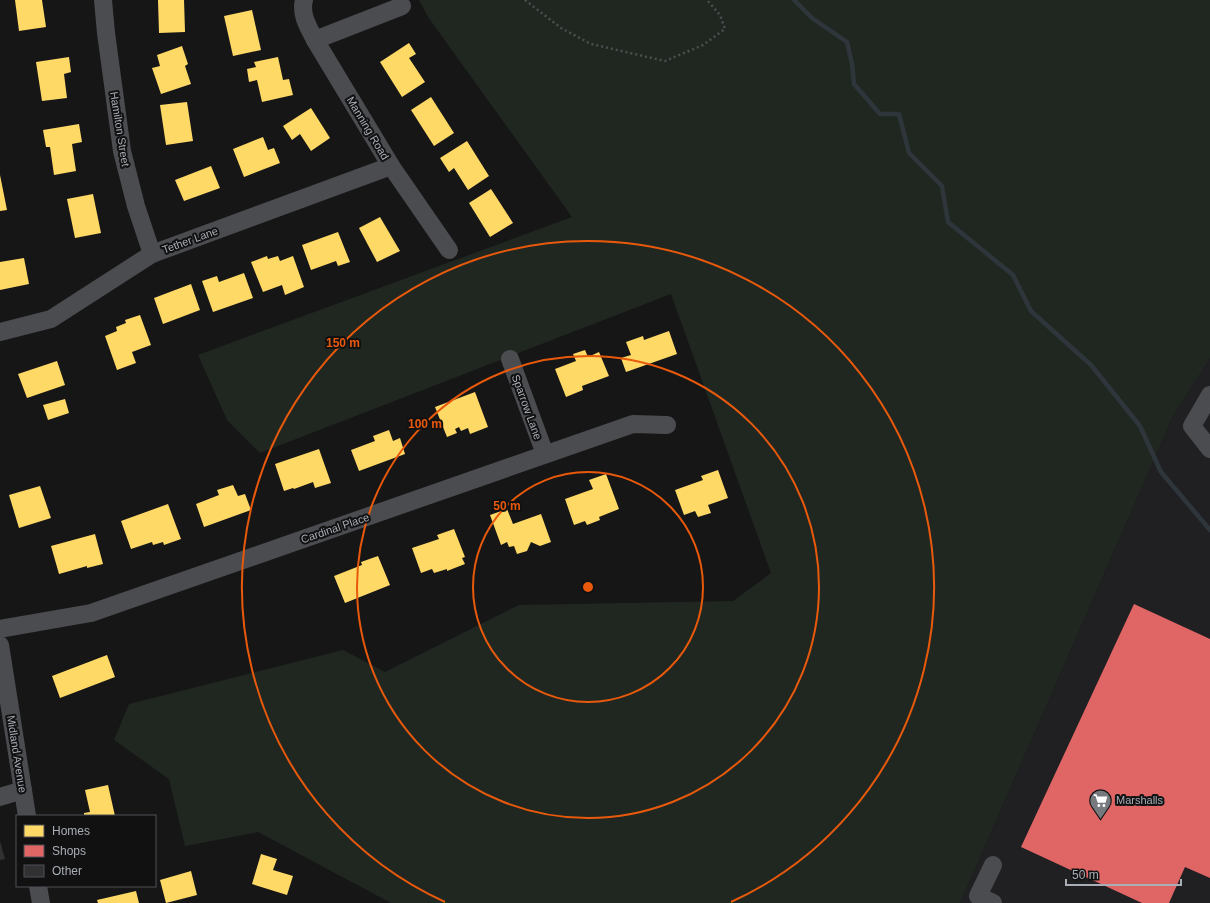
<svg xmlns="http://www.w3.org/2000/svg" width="1210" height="903" viewBox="0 0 1210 903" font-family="Arial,sans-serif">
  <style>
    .built { fill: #202022 }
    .green { fill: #202721 }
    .homes { fill: #ffd966 }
    .shops { fill: #e06666 }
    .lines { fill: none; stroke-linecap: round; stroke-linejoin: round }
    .stream { stroke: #2e363b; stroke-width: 4.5 }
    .building { fill: #313132 }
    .path { stroke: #4c4e50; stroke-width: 2.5; stroke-dasharray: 2 3; stroke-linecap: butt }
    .minor { stroke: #4b4c4f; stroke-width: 18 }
    .ring { fill: none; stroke: #e8590c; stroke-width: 2 }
    .labels { text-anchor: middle; stroke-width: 4; stroke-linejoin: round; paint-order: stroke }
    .street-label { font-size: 11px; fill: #a9aeb6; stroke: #111112 }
    .poi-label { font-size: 11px; fill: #a9aeb6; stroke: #111112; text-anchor: start }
    .centre { fill: #e8590c; stroke: #111112; stroke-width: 2 }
    .ring-label { font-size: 12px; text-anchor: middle; font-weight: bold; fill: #e8590c; stroke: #111112; stroke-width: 4; stroke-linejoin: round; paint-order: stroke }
  </style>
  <rect width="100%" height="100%" fill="#161617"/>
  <polygon class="built" points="1210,358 1210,903 960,903 1174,414"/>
  <polygon class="green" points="419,0 1210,0 1210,358 1174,414 960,903 391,903 258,832 185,846 169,779 114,740 129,704 343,650 385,672 519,605 733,601 771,573 671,294 260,453 227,420 198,355 572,217 428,17"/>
  <g class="homes">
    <polygon points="15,0 42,0 46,27 19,31"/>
    <polygon points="158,0 184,0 185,32 159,33"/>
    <polygon points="252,10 261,50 233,56 224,16"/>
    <polygon points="409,43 416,54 409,58 425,82 402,97 380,62"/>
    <polygon points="182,46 188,64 185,66 191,84 161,94 152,68 160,66 157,55"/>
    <polygon points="69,57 71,72 64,74 67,98 42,101 36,62"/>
    <polygon points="278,57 283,80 289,79 293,95 262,102 257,80 249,82 247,69 256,67 254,62"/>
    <polygon points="431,97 454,133 434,146 411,110"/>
    <polygon points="187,102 193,141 166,145 160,105"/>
    <polygon points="311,108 330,138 311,151 300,134 292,140 283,126"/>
    <polygon points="79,124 82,142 72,144 76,171 54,175 50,147 46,147 43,130"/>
    <polygon points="263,137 268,150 274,148 280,163 244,177 233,149"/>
    <polygon points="467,141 489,176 468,190 454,168 449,172 440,158"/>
    <polygon points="211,166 220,188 184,201 175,180"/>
    <polygon points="0,175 7,210 0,211"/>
    <polygon points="491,189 513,223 490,237 469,203"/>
    <polygon points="93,194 101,233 75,238 67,199"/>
    <polygon points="380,217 400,251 377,262 359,228"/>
    <polygon points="338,232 350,262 338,266 336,261 311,270 302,245"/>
    <polygon points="267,256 268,259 278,256 280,261 293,256 304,287 285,295 282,285 263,292 251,262"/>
    <polygon points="24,258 29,284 0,290 0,262"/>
    <polygon points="244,273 253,298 213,312 202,281 217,276 219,282"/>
    <polygon points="191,284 200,310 163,324 154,298"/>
    <polygon points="140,315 151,345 132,352 136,363 117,370 105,336 117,331 116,327 126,323 125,320"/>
    <polygon points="669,331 677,354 626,372 621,358 631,355 626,342 643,336 644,340"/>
    <polygon points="585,350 588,357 599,352 609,376 582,386 583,390 566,397 555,369 576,361 573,354"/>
    <polygon points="57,361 65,385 27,398 18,374"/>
    <polygon points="475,392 488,427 470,434 468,428 461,431 459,427 455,429 457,433 447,437 435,407"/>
    <polygon points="65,399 69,413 48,420 43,405"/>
    <polygon points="389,430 393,441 400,438 405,454 359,471 351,450 375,441 373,436"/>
    <polygon points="319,449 331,483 315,488 313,482 294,489 293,488 284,491 275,464"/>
    <polygon points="718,470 728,498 708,505 711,513 698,517 695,511 684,515 675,490 703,480 701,476"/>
    <polygon points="606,474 619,509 599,517 600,520 587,525 585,521 574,525 565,499 593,489 589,480"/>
    <polygon points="233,485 238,496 245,494 251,510 204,527 196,504 219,495 217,490"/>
    <polygon points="40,486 51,518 19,528 9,495"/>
    <polygon points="168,504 181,539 164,545 163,542 153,545 152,542 131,549 121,521"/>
    <polygon points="507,509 513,524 541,514 551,542 540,546 531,542 527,551 517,554 514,546 509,547 507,542 501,545 490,515"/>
    <polygon points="454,529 465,557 462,558 465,564 447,571 447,569 434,573 432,569 421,573 412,548 439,539 437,535"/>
    <polygon points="95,534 103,564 87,568 87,566 59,574 51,546"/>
    <polygon points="378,556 390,585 345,603 334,576 362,565 361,562"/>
    <polygon points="107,655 115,677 60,698 52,676"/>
    <polygon points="108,785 115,816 84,816 84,813 90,812 85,790"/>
    <polygon points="261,854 277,859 273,870 293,876 287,895 252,884"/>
    <polygon points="191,871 197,895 166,903 160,880"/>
    <polygon points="136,891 139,903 98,903 97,900"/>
  </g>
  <polygon class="shops" points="1134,604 1210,639 1210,878 1185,867 1169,903 1142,903 1021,847"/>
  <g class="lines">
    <polyline class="stream" points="794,0 812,18 847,42 852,64 854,84 880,114 899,114 909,153 942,186 948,222 1013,275 1031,311 1091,365 1140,426 1161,472 1210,530"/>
  </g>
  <polygon class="building" points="0,841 5,859 0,860"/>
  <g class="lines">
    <polyline class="path" points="525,0 561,28 591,44 665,61 703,45 725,29 720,15 707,0"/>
    <g class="minor">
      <polyline points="103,0 106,33 122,151 136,206 152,254"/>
      <path d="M304 0C300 15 309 28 315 40L391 166 449 250"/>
      <polyline points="315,40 402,6"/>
      <polyline points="0,332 51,319 152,254 391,166"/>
      <polyline points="510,359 545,454"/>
      <polyline points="1210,395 1192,426 1210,449"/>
      <polyline points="0,629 91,613 633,424 667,425"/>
      <polyline points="0,645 27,816"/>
      <polyline points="0,797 23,790"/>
      <polyline points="993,865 978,896 993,903"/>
      <polyline points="38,886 41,903"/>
    </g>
  </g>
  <g class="ring">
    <circle cx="588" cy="587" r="115"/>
    <circle cx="588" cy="587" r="231"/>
    <path d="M445 902A346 346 0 1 1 731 902"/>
  </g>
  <defs>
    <symbol id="supermarket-pin" viewBox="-11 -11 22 30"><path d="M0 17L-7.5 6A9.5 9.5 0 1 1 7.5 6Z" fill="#76797e" stroke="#111112"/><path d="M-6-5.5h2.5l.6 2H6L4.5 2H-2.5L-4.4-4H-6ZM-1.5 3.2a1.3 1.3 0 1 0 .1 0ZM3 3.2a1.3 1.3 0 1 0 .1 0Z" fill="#fff"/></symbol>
  </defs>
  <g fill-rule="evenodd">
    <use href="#supermarket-pin" x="1088" y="788" width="25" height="34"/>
  </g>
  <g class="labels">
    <g class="street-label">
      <text transform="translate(368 128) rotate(59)" y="4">Manning Road</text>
      <text transform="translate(120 129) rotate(81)" y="4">Hamilton Street</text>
      <text transform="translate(190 240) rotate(-20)" y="4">Tether Lane</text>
      <text transform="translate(527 407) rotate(70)" y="4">Sparrow Lane</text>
      <text transform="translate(335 528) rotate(-19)" y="4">Cardinal Place</text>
      <text transform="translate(17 754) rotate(81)" y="4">Midland Avenue</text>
    </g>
    <g class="poi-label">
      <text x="1116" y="804">Marshalls</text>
    </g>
  </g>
  <circle cx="588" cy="587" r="6" class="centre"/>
  <g class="ring-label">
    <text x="343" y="347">150 m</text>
    <text x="425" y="428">100 m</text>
    <text x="507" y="510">50 m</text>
  </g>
  <rect x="16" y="815" width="140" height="72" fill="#111112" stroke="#4e5054"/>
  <rect x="24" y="825" width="20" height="12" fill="#ffd966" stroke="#4e5054"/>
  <text x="52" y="835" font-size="12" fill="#a9aeb6">Homes</text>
  <rect x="24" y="845" width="20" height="12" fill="#e06666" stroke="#4e5054"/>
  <text x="52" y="855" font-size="12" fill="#a9aeb6">Shops</text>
  <rect x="24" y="865" width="20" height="12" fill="#313132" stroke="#4e5054"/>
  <text x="52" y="875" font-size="12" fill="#a9aeb6">Other</text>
  <path d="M1066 879v6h115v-6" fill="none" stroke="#a9aeb6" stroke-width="2"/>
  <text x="1072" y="879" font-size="12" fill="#a9aeb6" stroke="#111112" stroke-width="3" paint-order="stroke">50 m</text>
</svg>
